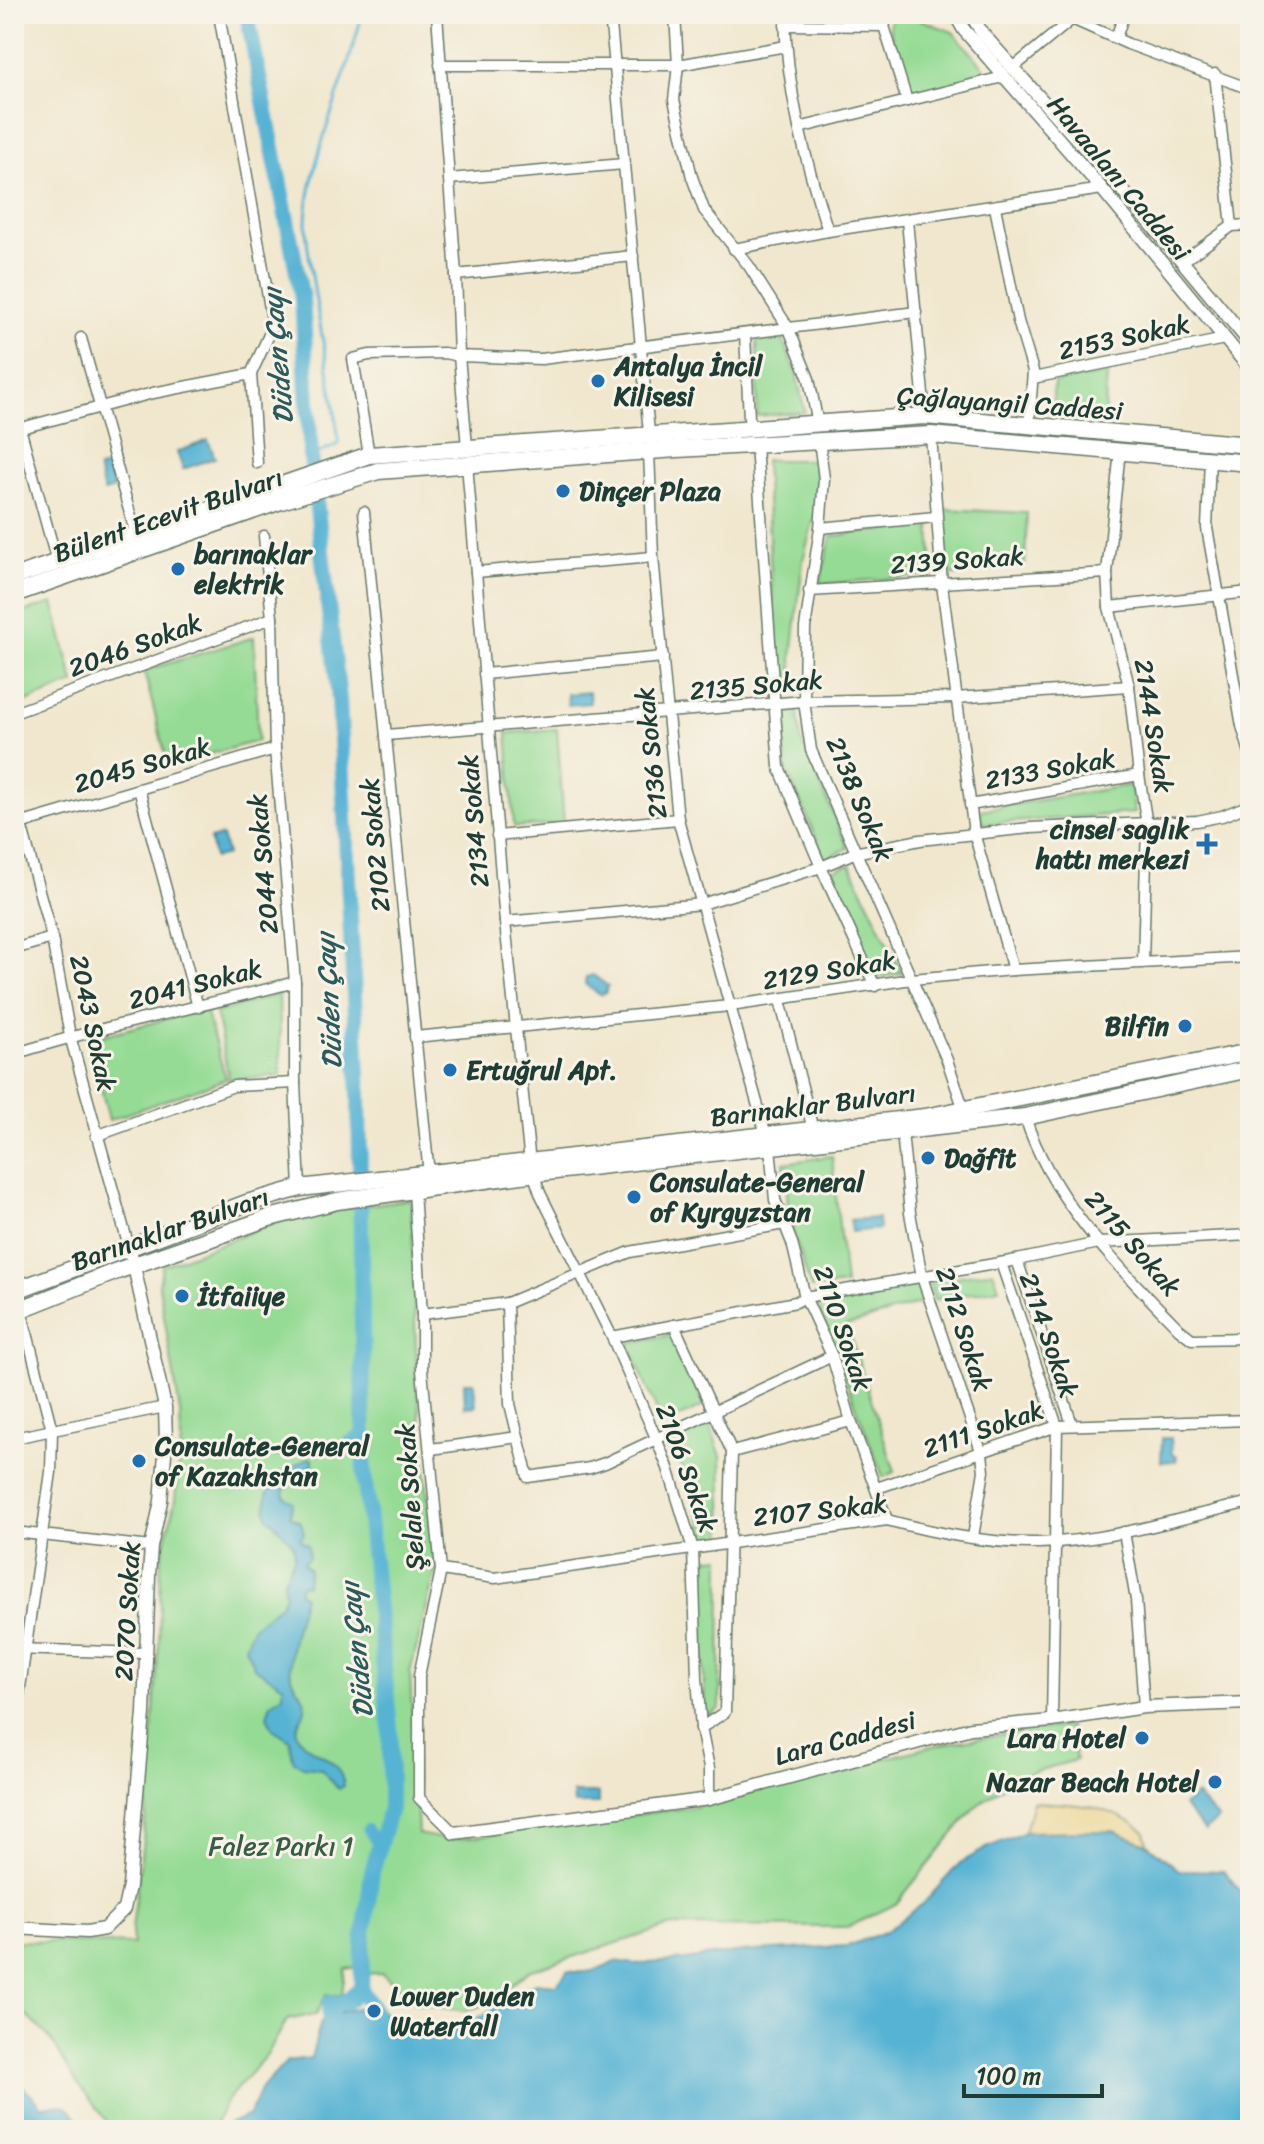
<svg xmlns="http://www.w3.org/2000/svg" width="1264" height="2144" viewBox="0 0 1264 2144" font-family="Sriracha,sans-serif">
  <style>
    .green { fill: #96db95; stroke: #5a8c64; stroke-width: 2 }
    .sand { fill: #eeda9e; stroke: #868c69; stroke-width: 2 }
    .water { fill: #56b3d4; stroke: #3a7884; stroke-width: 2 }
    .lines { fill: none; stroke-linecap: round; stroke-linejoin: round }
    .stream { stroke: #56b3d4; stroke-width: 3 }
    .canal { stroke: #56b3d4; stroke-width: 10 }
    .river { stroke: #56b3d4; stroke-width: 16 }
    .minor-casing { stroke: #68786a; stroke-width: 13 }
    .tertiary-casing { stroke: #68786a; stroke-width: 15 }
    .primary-casing { stroke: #68786a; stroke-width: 19 }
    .minor { stroke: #fff; stroke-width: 10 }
    .tertiary { stroke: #fff; stroke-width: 12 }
    .primary { stroke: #fff; stroke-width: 16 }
    .poi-dot { fill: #1f6fb2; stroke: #f7f3e8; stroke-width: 3 }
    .labels { text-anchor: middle; stroke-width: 6; stroke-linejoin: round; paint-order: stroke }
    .street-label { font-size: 26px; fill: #1f3d34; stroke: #f7f3e8 }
    .poi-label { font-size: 26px; font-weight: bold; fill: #1f3d34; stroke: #f7f3e8; text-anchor: start }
    .park-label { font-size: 26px; fill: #375d47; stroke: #f7f3e8 }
    .water-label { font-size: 28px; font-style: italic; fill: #2d5a5c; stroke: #f7f3e8 }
  </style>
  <rect width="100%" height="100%" fill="#f7f3e8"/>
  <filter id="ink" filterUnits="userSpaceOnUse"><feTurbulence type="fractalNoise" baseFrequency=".0125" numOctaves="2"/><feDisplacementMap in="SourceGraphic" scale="16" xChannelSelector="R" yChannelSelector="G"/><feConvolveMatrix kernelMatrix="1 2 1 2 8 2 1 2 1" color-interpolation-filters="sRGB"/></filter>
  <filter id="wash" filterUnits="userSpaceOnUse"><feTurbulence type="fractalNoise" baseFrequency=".006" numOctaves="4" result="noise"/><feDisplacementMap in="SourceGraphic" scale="32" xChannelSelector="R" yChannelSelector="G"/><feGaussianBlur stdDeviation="1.8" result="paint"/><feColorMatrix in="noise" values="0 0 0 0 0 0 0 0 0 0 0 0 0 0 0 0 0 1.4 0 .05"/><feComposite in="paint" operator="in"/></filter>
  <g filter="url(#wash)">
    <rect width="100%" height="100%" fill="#f1e7ce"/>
    <g class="green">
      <polygon points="893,14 906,14 953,32 990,74 909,96 889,26"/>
      <polygon points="782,337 796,373 805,412 757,416 757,340"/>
      <polygon points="1107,374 1104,421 1052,414 1054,382"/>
      <polygon points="765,460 814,460 817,483 815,514 803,560 792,656 793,694 781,696 773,613"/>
      <polygon points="941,509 1027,513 1025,565 946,576"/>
      <polygon points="930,525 933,575 820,584 831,536"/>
      <polygon points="53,603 74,683 14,707 14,615"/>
      <polygon points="254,637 258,741 168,765 144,671"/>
      <polygon points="795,709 798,712 801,740 848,848 825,859 786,768 781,711"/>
      <polygon points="557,729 564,824 514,827 507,733"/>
      <polygon points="1131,785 1134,813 982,824 980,810"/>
      <polygon points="850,864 902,973 876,978 830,871"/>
      <polygon points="279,994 281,1075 229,1080 216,1013"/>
      <polygon points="205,1009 226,1079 109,1120 89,1039"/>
      <polygon points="832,1156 845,1285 811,1288 790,1223 784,1163"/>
      <polygon points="411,1199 417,1382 435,1573 410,1673 418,1834 448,1840 694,1807 941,1744 1069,1725 1076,1760 1015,1777 974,1808 896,1904 848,1927 671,1926 528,1971 491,2003 464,2011 415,2003 382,1973 362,1974 354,1968 345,1969 342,1995 326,1995 316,2014 287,2020 268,2053 226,2101 213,2130 114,2130 75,2080 51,2039 14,2003 14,1941 133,1944 132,1929 145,1824 159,1645 161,1562 175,1500 181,1441 180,1412 159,1286 162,1266 275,1223 330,1210"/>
      <polygon points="993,1271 999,1288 934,1300 929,1281"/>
      <polygon points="918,1284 923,1302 847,1326 895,1472 883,1477 816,1301"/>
      <polygon points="675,1334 704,1406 663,1425 628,1343"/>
      <polygon points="708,1421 721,1456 723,1537 707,1539 672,1439"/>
      <polygon points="721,1557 720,1708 709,1716 704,1705 703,1559"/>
    </g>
    <path class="sand" d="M1033 1802C1079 1804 1106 1804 1145 1831L1147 1844 1113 1831 1025 1832Z"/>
    <g class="water">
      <polygon points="208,440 215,458 183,469 177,452"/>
      <polygon points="108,466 114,489 104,492 98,469"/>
      <polygon points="589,692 590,703 568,705 567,694"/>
      <polygon points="222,836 227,855 214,858 210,839"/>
      <polygon points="593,975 608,986 605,994 600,995 585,984 586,977"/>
      <polygon points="878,1218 879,1229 851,1232 850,1220"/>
      <polygon points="464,1382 474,1382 476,1406 465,1407"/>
      <polygon points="1162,1438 1171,1438 1172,1455 1177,1456 1176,1461 1161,1462"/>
      <path d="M308 1458 313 1459V1464L284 1490 285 1497 293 1502 290 1516 301 1522 304 1533 300 1540 308 1545 309 1557 303 1563 309 1569 307 1585 302 1584 299 1589V1593L304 1596C298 1621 287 1649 291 1676 293 1689 307 1693 305 1709 304 1717 297 1722 296 1731 302 1755 339 1751 344 1786L339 1789 321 1769 303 1767 293 1760 290 1740 273 1729 267 1716 271 1703 283 1695V1686L254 1667 245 1647 252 1627 281 1604 285 1594 283 1582 295 1556 293 1544 268 1517 266 1509 267 1494 283 1473Z"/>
      <polygon points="573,1793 598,1793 598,1804 574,1804"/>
      <polygon points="1196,1795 1218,1819 1205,1831 1183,1806"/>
      <path d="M1113 1831 1147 1844 1179 1870 1224 1871 1242 1893H1250V2130H223L227 2124 249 2115 260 2090 287 2061 311 2058 321 2022 329 2015 357 2008 381 2011 397 2023 449 2031 473 2021 535 1983 557 1985 568 1971C583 1974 603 1971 615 1961L635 1964 685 1960 737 1952 848 1946 885 1932 924 1903 960 1863 987 1848 1025 1832Z"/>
      <path d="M14 2066 24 2088 42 2106C65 2103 68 2105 82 2123L81 2130H14Z"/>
    </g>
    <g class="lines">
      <path class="stream" d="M311 456 339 444C333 387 320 332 312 275 309 254 304 230 307 208 316 142 347 79 362 14"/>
      <g class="canal">
        <polyline points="347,1442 363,1433"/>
        <polyline points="367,1829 379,1847"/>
      </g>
      <g class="river">
        <polyline points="247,14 302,298 311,456 339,699 359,1095 364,1471 390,1728 390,1808 372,1872 363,1943 361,1989 374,2011"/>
        <polyline points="329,2015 330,2003 344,2003 361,1989"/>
      </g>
    </g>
  </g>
  <g filter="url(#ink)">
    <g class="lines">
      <defs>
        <g id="minor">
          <polyline points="219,14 273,326 251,374"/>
          <polyline points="437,14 456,275 459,356 467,447"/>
          <polyline points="610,14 649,433"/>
          <polyline points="675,14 678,65 674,100 692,177 704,210 749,266 789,329 809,379 818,424"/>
          <path d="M785 14C786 88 805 160 828 231"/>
          <polyline points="889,14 884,26 907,101"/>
          <polyline points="939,14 961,18"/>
          <polyline points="1061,14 1128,44 1250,89"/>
          <polyline points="785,25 884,26"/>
          <polyline points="1116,38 1124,14"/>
          <polyline points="440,65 678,65 786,46"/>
          <polyline points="1013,68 1071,20"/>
          <polyline points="1215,74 1232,226"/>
          <polyline points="799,128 1003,77"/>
          <polyline points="449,179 624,164"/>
          <polyline points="995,207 1018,321 1033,371 1029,425"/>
          <polyline points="907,220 925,416"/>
          <polyline points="734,249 828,231 1102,189"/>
          <polyline points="1183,261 1232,226 1250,225"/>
          <polyline points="456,275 633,256"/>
          <polyline points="745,334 749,419"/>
          <polyline points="81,338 136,535"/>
          <polyline points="1033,378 1225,339"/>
          <polyline points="20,428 57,562"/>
          <polyline points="14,430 153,393 251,374 257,463"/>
          <polyline points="931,435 942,584 974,833 1013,970"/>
          <polyline points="819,440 824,479 820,528 805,628 804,701 811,750 947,1060 964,1110"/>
          <polyline points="756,445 779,767 821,867 875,986"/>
          <polyline points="649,451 653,557 678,819 766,1135"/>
          <polyline points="1120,451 1107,573 1109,607 1129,686 1139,775 1147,825 1143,962"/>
          <polyline points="369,455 353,359 369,355 444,353 459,356 541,359 916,312"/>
          <polyline points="1210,459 1207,528 1242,726 1250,753"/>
          <polyline points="467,464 505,922 530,1163 540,1193 612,1337 656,1438 668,1468 693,1549 697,1678 701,1728 709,1768 709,1799"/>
          <polyline points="364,512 429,1175"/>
          <polyline points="820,528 935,517"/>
          <polyline points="264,536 272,618 275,749 295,982 295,1083 300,1188"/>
          <polyline points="476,572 653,557"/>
          <polyline points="809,591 1107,573"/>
          <polyline points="1109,607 1250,592"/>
          <polyline points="484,674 663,657"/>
          <polyline points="14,713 272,618"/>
          <polyline points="386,735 804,701 955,698 1129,686"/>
          <polyline points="139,789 198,1007"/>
          <polyline points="14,799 52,938 70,1036 130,1251"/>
          <polyline points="970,805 1139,775"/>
          <polyline points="16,825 275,749"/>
          <polyline points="497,836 678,819"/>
          <polyline points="505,922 702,904 821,867 854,853 920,840 1030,828 1197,821 1222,816 1250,805"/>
          <polyline points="14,949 52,938"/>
          <polyline points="780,1000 813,1130"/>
          <polyline points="415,1037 730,1006 912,979 1013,970 1250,957"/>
          <path d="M14 1054C106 1025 201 1007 295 982"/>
          <path d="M1025 1117C1052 1202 1119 1267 1179 1329L1192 1339 1250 1338"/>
          <polyline points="902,1132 910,1213 922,1277 982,1454 984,1471 973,1537"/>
          <polyline points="96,1136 234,1086 295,1083"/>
          <polyline points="770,1147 775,1200 792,1243 805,1297 832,1356 851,1421 887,1520"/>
          <polyline points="414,1191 422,1314 422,1370 441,1570 419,1676 419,1798 454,1833"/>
          <polyline points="1001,1263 1057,1426 1052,1721"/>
          <polyline points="507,1303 630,1252 784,1224"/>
          <polyline points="422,1314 507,1303 510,1404 528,1477 590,1468 605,1463 832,1356"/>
          <polyline points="674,1325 732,1452 725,1712 701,1728"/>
          <polyline points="612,1337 796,1302 805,1297 1017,1260"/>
          <polyline points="1072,1424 1017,1260 1099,1243 1250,1235"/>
          <polyline points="14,1438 165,1407"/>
          <polyline points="431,1449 518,1437"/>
          <polyline points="732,1452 851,1421"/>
          <polyline points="877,1488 1057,1426 1250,1420"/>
          <polyline points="14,1532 151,1547"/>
          <polyline points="1124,1532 1136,1600 1144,1707"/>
          <path d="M441 1570 495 1578 887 1520C935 1533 989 1544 1039 1543 1110 1541 1181 1518 1250 1502"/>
          <polyline points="14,1649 146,1653"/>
          <polyline points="14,1729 51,1472 52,1430 21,1310"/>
        </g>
        <g id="tertiary">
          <polyline points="955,14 964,30 1102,189 1250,369"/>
          <polyline points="971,14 982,33 1132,201 1250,343"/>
          <polyline points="454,1833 709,1799 971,1728 1052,1721 1144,1707 1250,1703"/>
          <polyline points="14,1928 87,1932 104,1929 124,1909 129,1886 144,1713 149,1575 151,1547 161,1501 166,1442 165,1407 132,1257"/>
        </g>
        <g id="primary">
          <polyline points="14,577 369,455 925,416 1250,445"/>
          <polyline points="14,594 281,501 378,471 677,449 931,435 1250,463"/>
          <polyline points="14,1291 247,1203 300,1188 925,1117 1250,1052"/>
          <polyline points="14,1312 117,1271 269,1218 337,1201 521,1175 1025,1117 1250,1069"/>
        </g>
      </defs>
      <use href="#minor" class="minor-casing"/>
      <use href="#tertiary" class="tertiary-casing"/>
      <use href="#primary" class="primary-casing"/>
      <use href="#minor" class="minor"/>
      <use href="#tertiary" class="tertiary"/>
      <use href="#primary" class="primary"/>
    </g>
  </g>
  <g class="poi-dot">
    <circle cx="598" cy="381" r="8"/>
    <circle cx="563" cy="491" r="8"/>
    <circle cx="178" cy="569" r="8"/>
    <path d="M1203 832h8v8h8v8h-8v8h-8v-8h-8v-8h8z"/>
    <circle cx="1185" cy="1026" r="8"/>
    <circle cx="450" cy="1070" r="8"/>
    <circle cx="928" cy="1158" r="8"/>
    <circle cx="634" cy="1197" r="8"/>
    <circle cx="182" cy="1296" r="8"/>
    <circle cx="139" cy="1461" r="8"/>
    <circle cx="1142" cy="1738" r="8"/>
    <circle cx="1215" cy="1782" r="8"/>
    <circle cx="374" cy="2011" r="8"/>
  </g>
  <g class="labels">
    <g class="street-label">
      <text transform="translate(1119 178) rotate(50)" y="9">Havaalanı Caddesi</text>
      <text transform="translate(1124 337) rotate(-12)" y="9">2153 Sokak</text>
      <text transform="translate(1010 403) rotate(4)" y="9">Çağlayangil Caddesi</text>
      <text transform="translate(168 515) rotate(-19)" y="9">Bülent Ecevit Bulvarı</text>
      <text transform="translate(957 560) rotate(-4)" y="9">2139 Sokak</text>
      <text transform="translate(135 645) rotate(-20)" y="9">2046 Sokak</text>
      <text transform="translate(756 685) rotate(-5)" y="9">2135 Sokak</text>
      <text transform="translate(1154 726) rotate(81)" y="9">2144 Sokak</text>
      <text transform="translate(651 753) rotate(-96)" y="9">2136 Sokak</text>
      <text transform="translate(142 765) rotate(-16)" y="9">2045 Sokak</text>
      <text transform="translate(1050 769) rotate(-10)" y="9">2133 Sokak</text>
      <text transform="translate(860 799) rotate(67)" y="9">2138 Sokak</text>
      <text transform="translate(474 821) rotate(-95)" y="9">2134 Sokak</text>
      <text transform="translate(375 845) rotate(-95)" y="9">2102 Sokak</text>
      <text transform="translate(263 864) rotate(-95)" y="9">2044 Sokak</text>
      <text transform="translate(829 970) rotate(-9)" y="9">2129 Sokak</text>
      <text transform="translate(195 984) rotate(-14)" y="9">2041 Sokak</text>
      <text transform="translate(93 1023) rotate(78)" y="9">2043 Sokak</text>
      <text transform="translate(813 1105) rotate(-7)" y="9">Barınaklar Bulvarı</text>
      <text transform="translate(170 1229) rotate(-19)" y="9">Barınaklar Bulvarı</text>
      <text transform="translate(1133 1243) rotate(49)" y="9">2115 Sokak</text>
      <text transform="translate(843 1328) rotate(71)" y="9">2110 Sokak</text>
      <text transform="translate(964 1329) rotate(72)" y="9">2112 Sokak</text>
      <text transform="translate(1049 1335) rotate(71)" y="9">2114 Sokak</text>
      <text transform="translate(983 1429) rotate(-19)" y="9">2111 Sokak</text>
      <text transform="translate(687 1468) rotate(70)" y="9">2106 Sokak</text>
      <text transform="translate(410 1497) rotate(-94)" y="9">Şelale Sokak</text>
      <text transform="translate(820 1510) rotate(-6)" y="9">2107 Sokak</text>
      <text transform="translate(127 1611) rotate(-87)" y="9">2070 Sokak</text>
      <text transform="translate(845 1738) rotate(-15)" y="9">Lara Caddesi</text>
    </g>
    <g class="poi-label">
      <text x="614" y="375">Antalya İncil<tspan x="614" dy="30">Kilisesi</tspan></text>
      <text x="579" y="500">Dinçer Plaza</text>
      <text x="194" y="563">barınaklar<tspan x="194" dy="30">elektrik</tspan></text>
      <text x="1189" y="838" text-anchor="end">cinsel saglık<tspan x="1189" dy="30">hattı merkezi</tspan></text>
      <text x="1169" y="1035" text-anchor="end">Bilfin</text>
      <text x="466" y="1079">Ertuğrul Apt.</text>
      <text x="944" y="1167">Dağfit</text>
      <text x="650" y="1191">Consulate-General<tspan x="650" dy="30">of Kyrgyzstan</tspan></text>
      <text x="198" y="1305">İtfaiiye</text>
      <text x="155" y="1455">Consulate-General<tspan x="155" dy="30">of Kazakhstan</tspan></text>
      <text x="1126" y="1747" text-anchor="end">Lara Hotel</text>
      <text x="1199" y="1791" text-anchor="end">Nazar Beach Hotel</text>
      <text x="390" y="2005">Lower Duden<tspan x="390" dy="30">Waterfall</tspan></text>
    </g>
    <g class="park-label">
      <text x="281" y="1855">Falez Parkı 1</text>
    </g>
    <g class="water-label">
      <text transform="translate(277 356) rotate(-95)" y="10">Düden Çayı</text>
      <text transform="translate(328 1001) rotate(-93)" y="10">Düden Çayı</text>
      <text transform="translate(356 1650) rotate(-96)" y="10">Düden Çayı</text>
    </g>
  </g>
  <rect width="1264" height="2144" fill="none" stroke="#f7f3e8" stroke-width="48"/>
  <path d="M964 2084v12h138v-12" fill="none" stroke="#1f3d34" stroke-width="4"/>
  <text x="976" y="2084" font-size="24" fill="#1f3d34" stroke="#f7f3e8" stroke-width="6" paint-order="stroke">100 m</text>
</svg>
